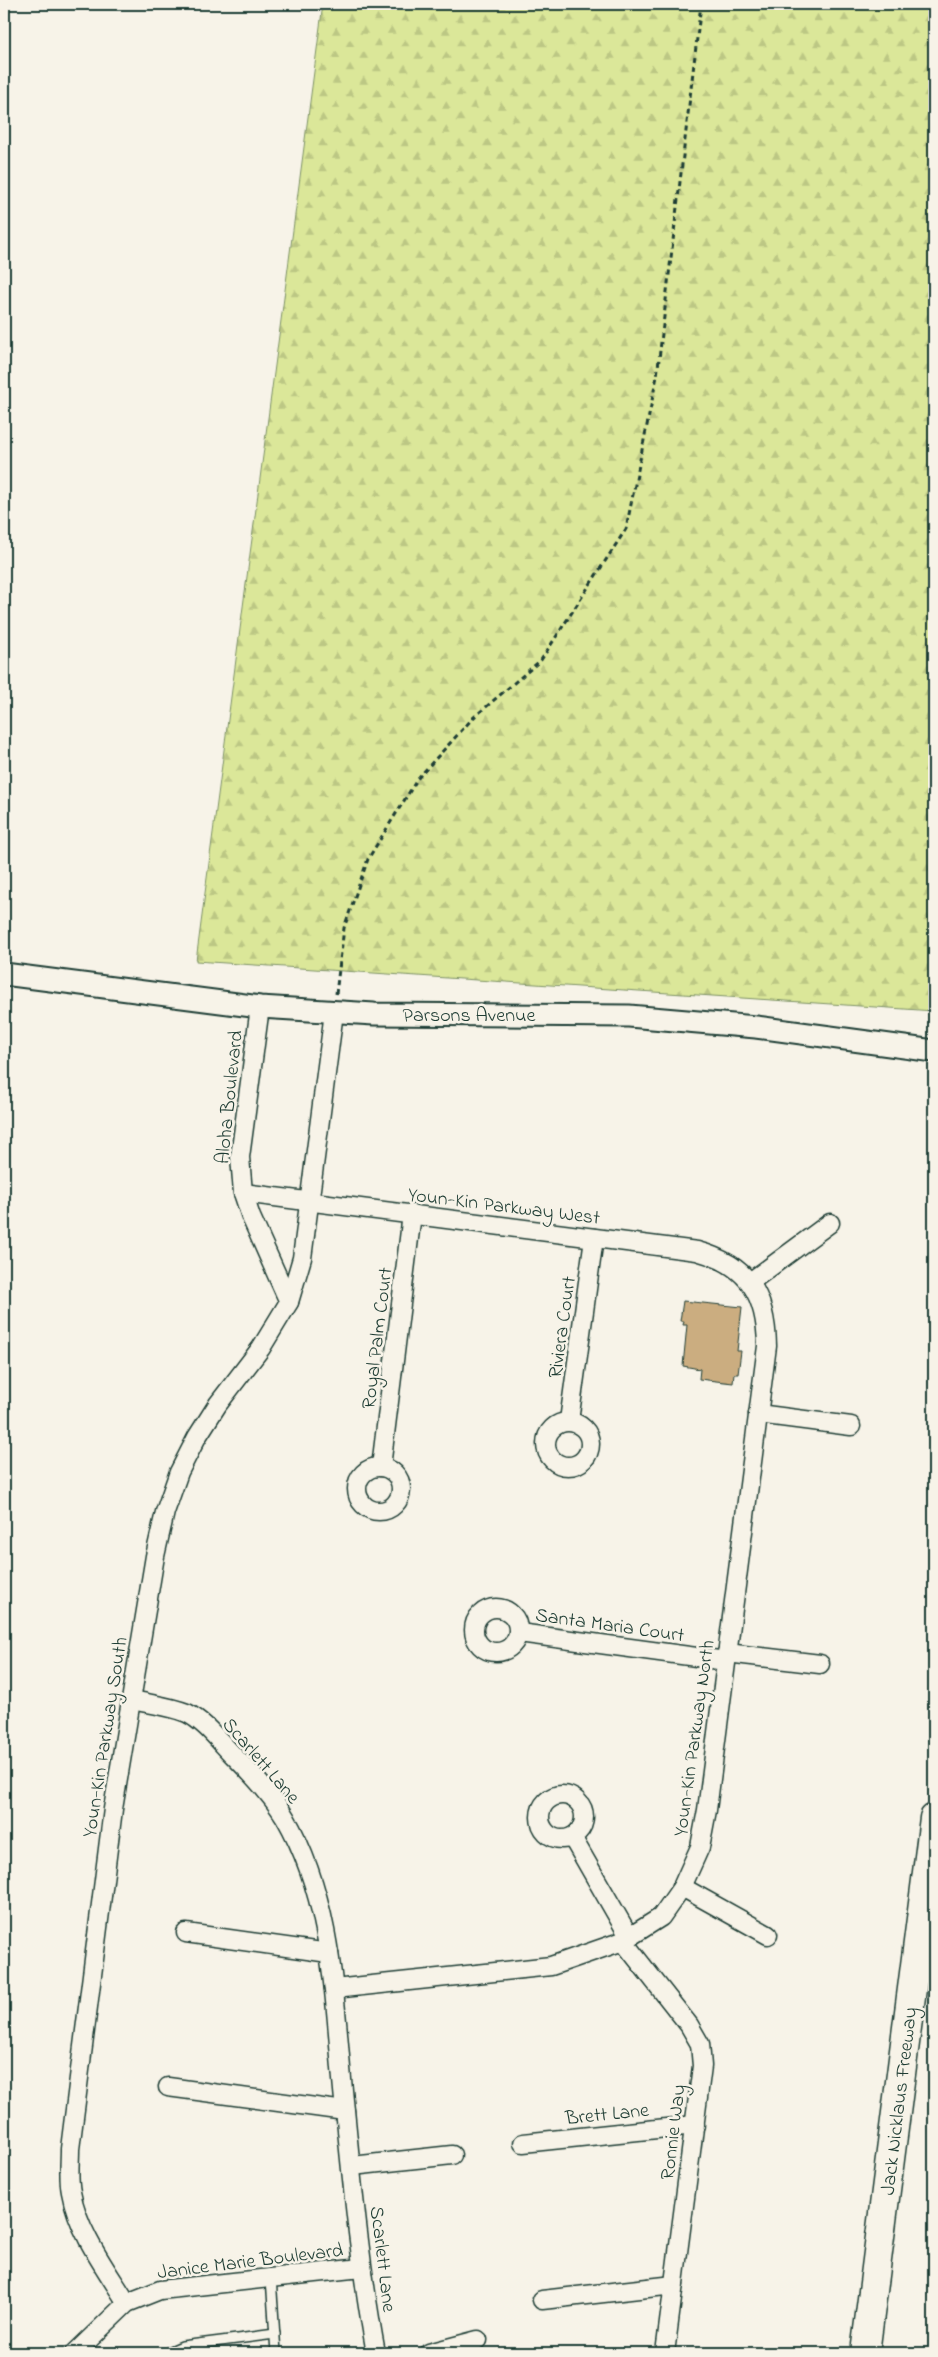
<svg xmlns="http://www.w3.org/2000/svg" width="938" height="2357" viewBox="0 0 938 2357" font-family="'Indie Flower',sans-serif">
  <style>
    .forest { fill: url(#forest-firs); stroke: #7d9266 }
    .building { fill: #cbad80; stroke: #1f3d34 }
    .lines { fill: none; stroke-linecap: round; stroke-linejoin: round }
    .service-casing { stroke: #1f3d34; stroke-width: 12 }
    .minor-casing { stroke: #1f3d34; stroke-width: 21 }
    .tertiary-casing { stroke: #1f3d34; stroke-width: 25 }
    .motorway-casing { stroke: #1f3d34; stroke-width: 31 }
    .path { stroke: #1f3d34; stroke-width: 3; stroke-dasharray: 5 4; stroke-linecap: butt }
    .service { stroke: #f7f3e8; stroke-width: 9 }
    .minor { stroke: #f7f3e8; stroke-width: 18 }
    .tertiary { stroke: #f7f3e8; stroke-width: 21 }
    .motorway { stroke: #f7f3e8; stroke-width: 28 }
    .labels { text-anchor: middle; stroke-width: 5; stroke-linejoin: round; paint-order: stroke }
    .street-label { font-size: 20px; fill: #1f3d34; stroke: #f7f3e8 }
  </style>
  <defs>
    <pattern id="forest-firs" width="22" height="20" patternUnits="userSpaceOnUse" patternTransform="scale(1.25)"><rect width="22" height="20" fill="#dbe799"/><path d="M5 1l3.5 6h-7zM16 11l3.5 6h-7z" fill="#bcc784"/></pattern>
  </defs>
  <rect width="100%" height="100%" fill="#f7f3e8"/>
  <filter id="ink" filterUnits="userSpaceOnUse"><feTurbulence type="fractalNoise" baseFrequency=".02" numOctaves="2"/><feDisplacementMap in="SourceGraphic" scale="10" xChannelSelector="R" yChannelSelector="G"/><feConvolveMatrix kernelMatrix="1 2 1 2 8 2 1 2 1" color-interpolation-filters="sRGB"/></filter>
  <g filter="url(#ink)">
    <polygon class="forest" points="323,4 934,4 934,1011 196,961"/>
    <polygon class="building" points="683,1301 742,1307 737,1351 741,1351 738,1374 734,1374 733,1383 699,1379 700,1369 683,1366 687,1325 683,1325 684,1321 680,1321"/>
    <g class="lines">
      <defs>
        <g id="service">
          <polyline points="271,2277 276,2353"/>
          <polyline points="166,2353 182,2346 275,2334"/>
        </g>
        <g id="minor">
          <polyline points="260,1007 240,1157 243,1193 251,1217 289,1302"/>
          <path d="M243 1193 697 1251C749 1265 766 1295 767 1346L707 1810 700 1847 682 1887 661 1917 623 1941 551 1966 334 1989"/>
          <polyline points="750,1282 830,1223"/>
          <polyline points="758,1414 851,1426"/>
          <polyline points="569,1421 594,1238"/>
          <circle cx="568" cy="1444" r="22"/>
          <circle cx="379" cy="1489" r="22"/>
          <polyline points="381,1467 412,1214"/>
          <circle cx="496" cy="1630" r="22"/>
          <polyline points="519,1633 726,1661"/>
          <polyline points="727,1653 820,1664"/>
          <path d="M132 1700C149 1704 170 1706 187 1713 205 1722 220 1742 234 1756 252 1774 272 1795 285 1817 336 1906 334 2010 345 2110 353 2191 361 2273 376 2353"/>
          <circle cx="562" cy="1817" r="22"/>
          <polyline points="572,1837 630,1938"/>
          <polyline points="682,1887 768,1935"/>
          <polyline points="186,1933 329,1953"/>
          <polyline points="623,1941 689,2025 700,2044 702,2066 665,2353"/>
          <polyline points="168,2087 345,2111"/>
          <polyline points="523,2143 695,2125"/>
          <polyline points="352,2166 452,2155"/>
          <polyline points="542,2300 674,2285"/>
          <path d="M127 2303C106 2269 78 2232 71 2192 68 2178 70 2163 70 2149L113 1809 155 1556 165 1512 179 1472 197 1437 218 1404 261 1348 289 1302 302 1258 334 1012"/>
          <polyline points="75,2353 127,2303 160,2290 361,2268"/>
          <polyline points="429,2353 478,2340"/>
        </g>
        <polyline id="tertiary" points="4,974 260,1007 374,1014 629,1016 756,1027 934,1051"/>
        <polyline id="motorway" points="865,2353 934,1818"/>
      </defs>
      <use href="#service" class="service-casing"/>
      <use href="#minor" class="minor-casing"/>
      <use href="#tertiary" class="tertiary-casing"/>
      <use href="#motorway" class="motorway-casing"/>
      <polyline class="path" points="336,994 344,928 368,859 418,778 473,718 541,660 626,529 657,376 701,4"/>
      <use href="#service" class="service"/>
      <use href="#minor" class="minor"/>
      <use href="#tertiary" class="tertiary"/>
      <use href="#motorway" class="motorway"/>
    </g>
  </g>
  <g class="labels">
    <g class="street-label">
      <text x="469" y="1021">Parsons Avenue</text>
      <text transform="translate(228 1097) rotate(-84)" y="7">Aloha Boulevard</text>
      <text transform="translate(504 1205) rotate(7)" y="7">Youn-Kin Parkway West</text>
      <text transform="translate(561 1327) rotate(-82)" y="7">Riviera Court</text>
      <text transform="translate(376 1338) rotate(-83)" y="7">Royal Palm Court</text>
      <text transform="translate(610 1624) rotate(8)" y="7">Santa Maria Court</text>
      <text transform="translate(104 1737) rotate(-81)" y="7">Youn-Kin Parkway South</text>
      <text transform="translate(693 1738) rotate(-82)" y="7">Youn-Kin Parkway North</text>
      <text transform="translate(262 1760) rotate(49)" y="7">Scarlett Lane</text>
      <text transform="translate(898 2101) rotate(-83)" y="7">Jack Nicklaus Freeway</text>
      <text transform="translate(607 2113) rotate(-6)" y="7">Brett Lane</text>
      <text transform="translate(672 2132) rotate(-83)" y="7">Ronnie Way</text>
      <text transform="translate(384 2259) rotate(83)" y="7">Scarlett Lane</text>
      <text transform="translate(250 2260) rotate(-7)" y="7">Janice Marie Boulevard</text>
    </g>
  </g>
  <rect width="938" height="2357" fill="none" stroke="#f7f3e8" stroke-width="20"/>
  <rect x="10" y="10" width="918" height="2337" fill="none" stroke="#1f3d34" stroke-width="2" filter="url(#ink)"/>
</svg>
